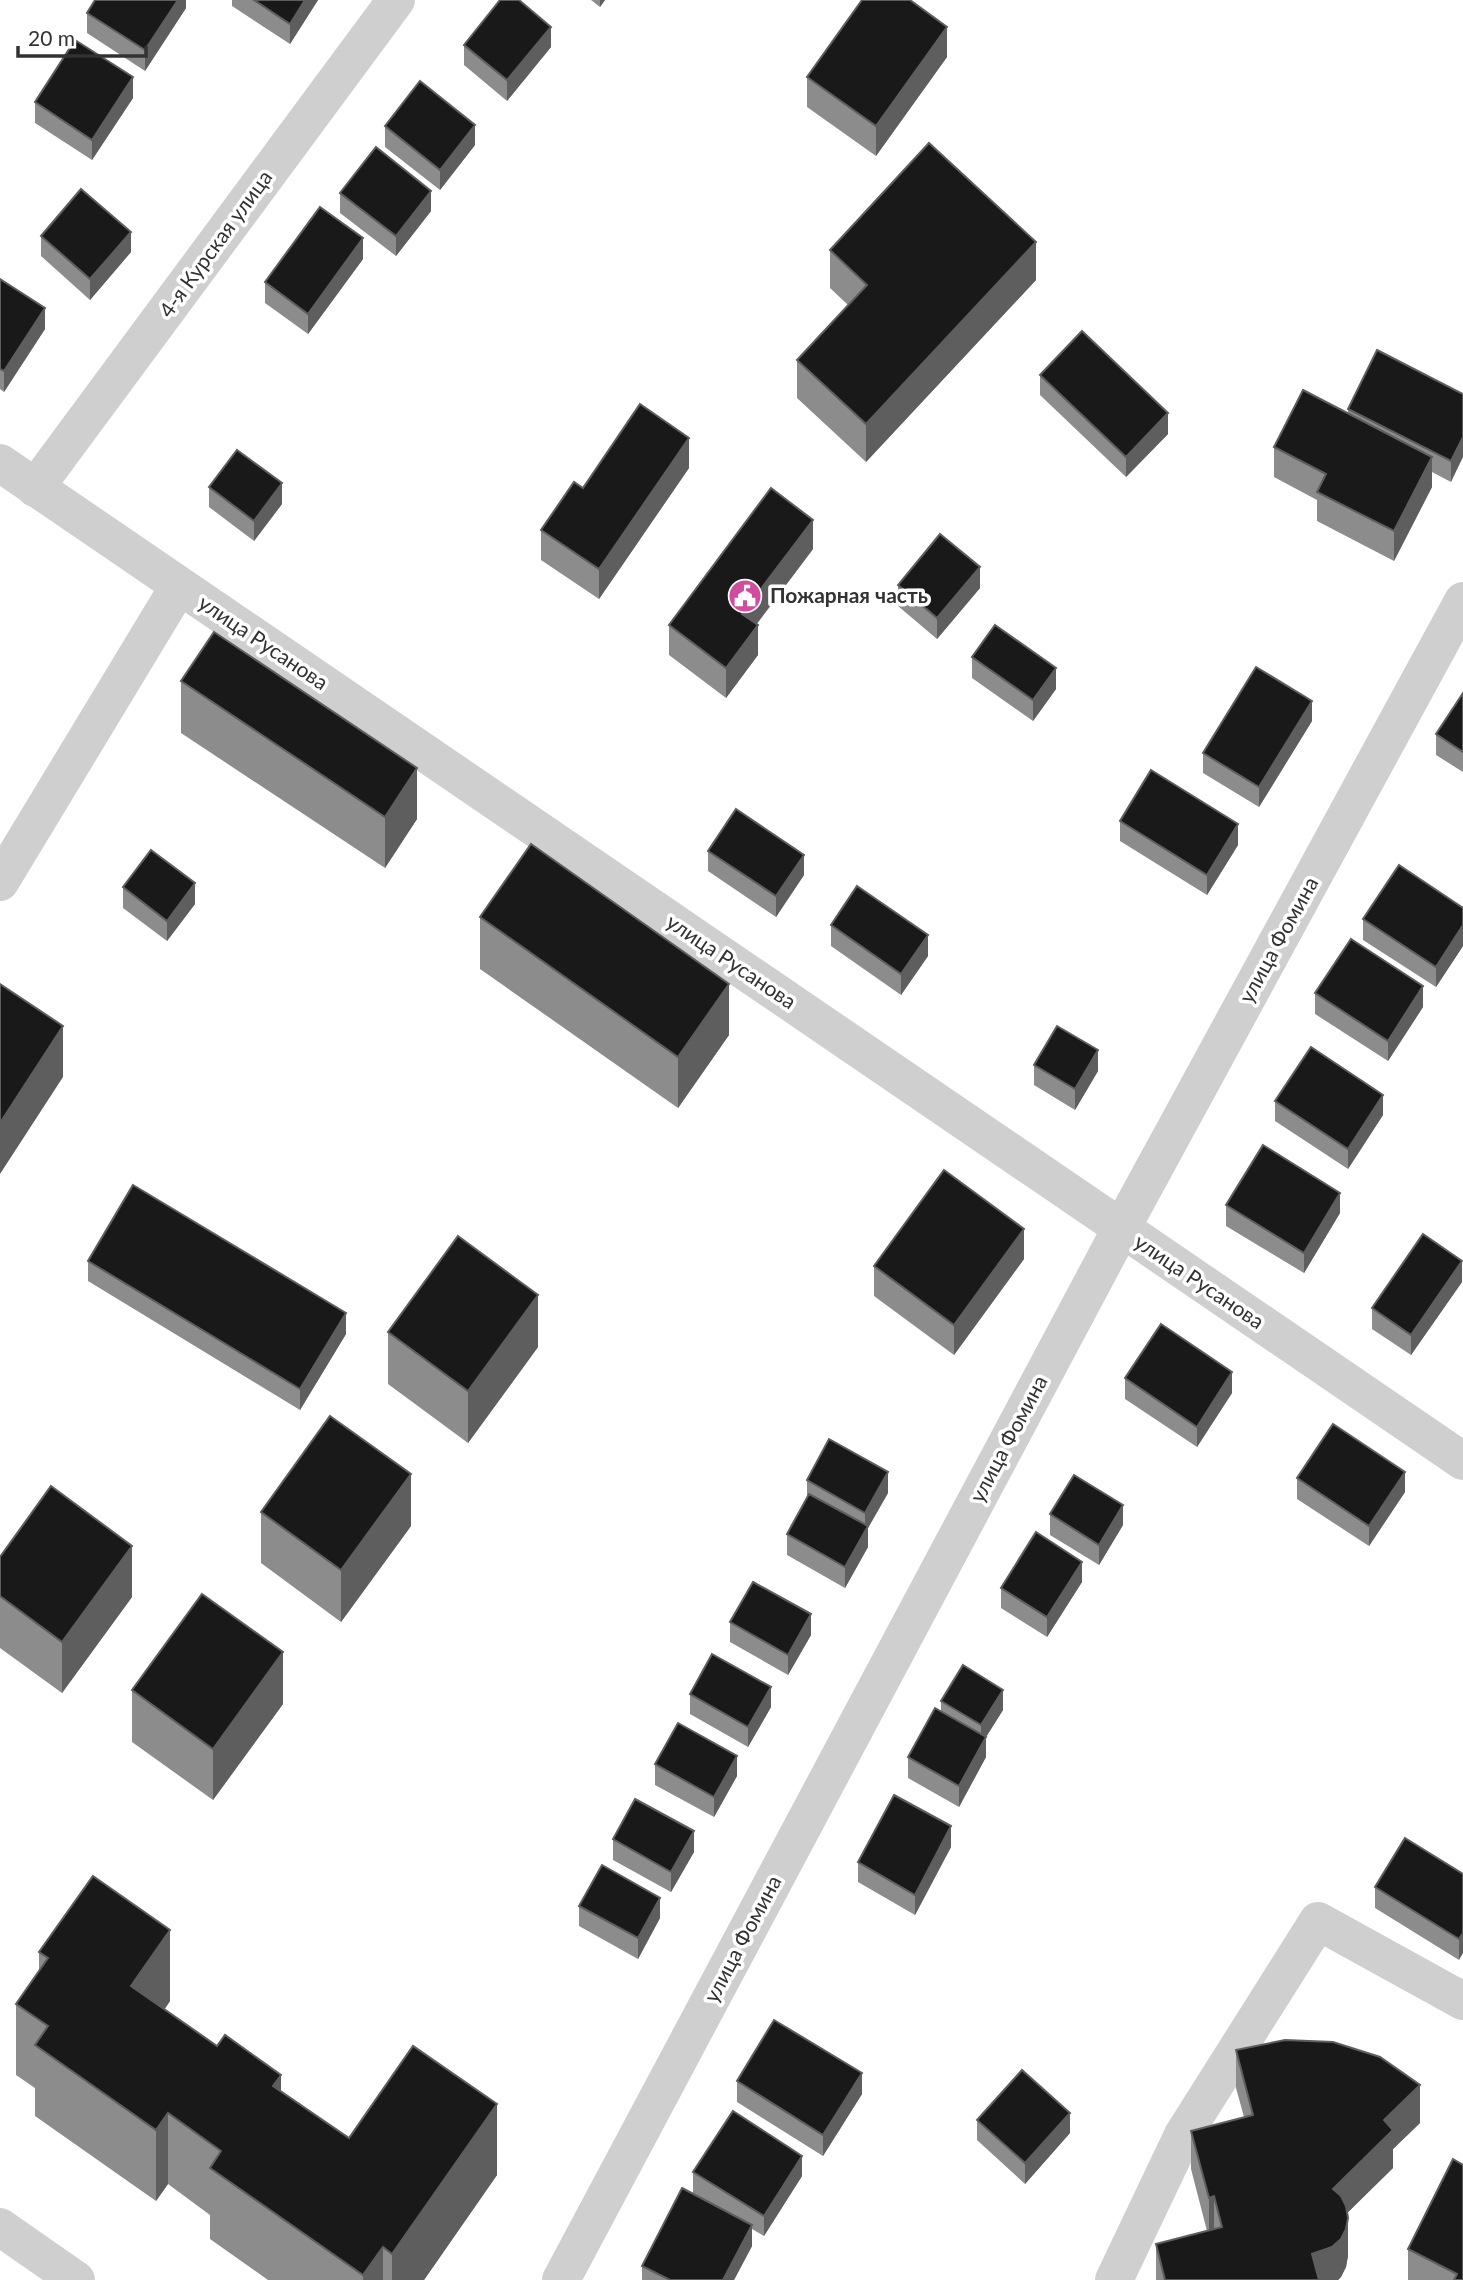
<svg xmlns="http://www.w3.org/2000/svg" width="1463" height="2280" viewBox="0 0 1463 2280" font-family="Lato,sans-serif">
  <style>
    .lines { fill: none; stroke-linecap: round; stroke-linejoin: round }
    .minor { stroke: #cfcfcf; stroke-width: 38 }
    .wall { fill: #8c8c8c }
    .shaded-wall { fill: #5e5e5e }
    .building { fill: #191919; stroke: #5e5e5e; stroke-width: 2 }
    .labels { text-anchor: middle; stroke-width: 7; stroke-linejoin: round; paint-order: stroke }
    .street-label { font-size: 21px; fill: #323232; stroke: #fff }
    .poi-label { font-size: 21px; font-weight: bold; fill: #323232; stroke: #fff; text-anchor: start }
  </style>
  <rect width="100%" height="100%" fill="#fff"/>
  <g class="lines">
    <g class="minor">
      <polyline points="0,463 1463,1461"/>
      <polyline points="35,488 396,0"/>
      <polyline points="0,882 179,586"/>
      <polyline points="0,2227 76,2280"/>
      <polyline points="561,2280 1121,1229 1463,601"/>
      <polyline points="1114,2280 1183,2135 1318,1921 1463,2001"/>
    </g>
  </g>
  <g class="wall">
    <polygon points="186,0 186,8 145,71 87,33 87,13"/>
    <polygon points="232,0 318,0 290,44 232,6"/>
    <polygon points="591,0 605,0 600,7"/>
    <polygon points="464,45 551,47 507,101 464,65"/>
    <polygon points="947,57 876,156 807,107 807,77"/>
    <polygon points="133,98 92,160 35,123 35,102"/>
    <polygon points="385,126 475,145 440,190 385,147"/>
    <polygon points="340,193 431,211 396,256 340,213"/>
    <polygon points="41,236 131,252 90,300 41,256"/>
    <polygon points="830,250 1036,280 866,462 797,398 797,360 848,305 830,288"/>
    <polygon points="363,259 308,334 265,303 265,282"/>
    <polygon points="0,279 45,329 4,392 0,389"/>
    <polygon points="1040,375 1168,434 1126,477 1040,395"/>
    <polygon points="1463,394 1451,482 1432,472 1432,487 1394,561 1317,521 1317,500 1274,477 1274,447 1348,413 1348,409"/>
    <polygon points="689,468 599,599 541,560 541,530 583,488"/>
    <polygon points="209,487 282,504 254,541 209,507"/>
    <polygon points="813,549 757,624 758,655 726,698 669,655 669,625"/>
    <polygon points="898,585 980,588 937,639 898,606"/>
    <polygon points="972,657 1056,689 1033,721 972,678"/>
    <polygon points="181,681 417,819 385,868 181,733"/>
    <polygon points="1463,693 1463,772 1436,755 1436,734"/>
    <polygon points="1312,721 1259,807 1203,773 1203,753"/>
    <polygon points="1120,821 1238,845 1207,895 1120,841"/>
    <polygon points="708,851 804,875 776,917 708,871"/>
    <polygon points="123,887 195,904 167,941 123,908"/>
    <polygon points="1463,908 1463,946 1436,987 1363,940 1363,919"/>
    <polygon points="480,917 729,1035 678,1108 480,969"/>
    <polygon points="831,925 928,956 901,995 831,946"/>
    <polygon points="1315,993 1423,1007 1388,1061 1315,1014"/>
    <polygon points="1034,1065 1098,1071 1075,1110 1034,1085"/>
    <polygon points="1275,1101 1383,1115 1348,1169 1275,1121"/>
    <polygon points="1226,1205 1340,1213 1304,1273 1226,1226"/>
    <polygon points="1024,1259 954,1355 874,1296 874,1266"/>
    <polygon points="88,1261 346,1334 300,1410 88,1281"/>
    <polygon points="1462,1282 1411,1355 1372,1329 1372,1308"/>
    <polygon points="388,1332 538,1347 468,1443 388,1384"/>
    <polygon points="1125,1378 1232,1393 1197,1447 1125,1399"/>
    <polygon points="1297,1478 1405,1492 1369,1546 1297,1499"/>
    <polygon points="807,1480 888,1493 868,1528 868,1547 845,1588 787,1555 787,1534 807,1498"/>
    <polygon points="261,1512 411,1526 341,1622 261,1563"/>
    <polygon points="1050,1514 1123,1525 1099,1565 1050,1535"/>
    <polygon points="0,1557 132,1597 62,1693 0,1648"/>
    <polygon points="1082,1582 1047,1637 1001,1608 1001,1588"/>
    <polygon points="730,1622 811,1635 788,1675 730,1642"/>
    <polygon points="132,1690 283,1704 213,1800 132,1742"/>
    <polygon points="690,1694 771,1707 748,1747 690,1714"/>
    <polygon points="941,1701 1003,1710 986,1737 986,1757 959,1807 908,1778 908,1757 941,1712"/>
    <polygon points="655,1764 737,1776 714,1817 655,1785"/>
    <polygon points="613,1839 694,1852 671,1892 613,1860"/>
    <polygon points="951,1847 915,1915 858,1882 858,1862"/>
    <polygon points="1463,1874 1459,1960 1375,1908 1375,1887"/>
    <polygon points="579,1906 660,1918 638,1959 579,1926"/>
    <polygon points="39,1952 170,2001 165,2009 349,2138 497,2175 424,2280 268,2280 210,2239 210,2215 168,2184 156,2201 35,2116 35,2088 16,2075 16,2004 39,1971"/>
    <polygon points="1236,2050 1420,2123 1393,2149 1393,2168 1347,2213 1348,2256 1346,2267 1341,2277 1338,2280 1156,2280 1156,2244 1207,2231 1191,2169 1191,2131 1244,2117 1236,2088"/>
    <polygon points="737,2081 862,2094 823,2156 737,2102"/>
    <polygon points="977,2120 1070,2133 1025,2184 977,2140"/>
    <polygon points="1463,2165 1463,2280 1408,2280 1408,2249"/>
    <polygon points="693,2172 802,2176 764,2236 752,2229 752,2246 734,2280 642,2280 642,2266 707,2201 693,2193"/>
  </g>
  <g class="shaded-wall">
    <polygon points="178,0 186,0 186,8 145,71 145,50"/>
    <polygon points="305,0 318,0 290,44 290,24"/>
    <polygon points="600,0 605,0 600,7"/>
    <polygon points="551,27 551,47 507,101 507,80"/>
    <polygon points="947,27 947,57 876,156 876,126"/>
    <polygon points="133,77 133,98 92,160 92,140"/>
    <polygon points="475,125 475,145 440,190 440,170"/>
    <polygon points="431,191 431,211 396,256 396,236"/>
    <polygon points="131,232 131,252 90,300 90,279"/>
    <polygon points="363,238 363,259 308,334 308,314"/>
    <polygon points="1036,242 1036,280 866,462 866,424"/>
    <polygon points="45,308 45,329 4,392 4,371"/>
    <polygon points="1168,413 1168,434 1126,477 1126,457"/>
    <polygon points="1463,437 1463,457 1451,482 1451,461"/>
    <polygon points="689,438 689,468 599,599 599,569"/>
    <polygon points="1432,457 1432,487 1394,561 1394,531"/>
    <polygon points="282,483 282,504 254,541 254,521"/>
    <polygon points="813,520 813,549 742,643 742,614"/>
    <polygon points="980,567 980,588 937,639 937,618"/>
    <polygon points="758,625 758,655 726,698 726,668"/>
    <polygon points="1056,668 1056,689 1033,721 1033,700"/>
    <polygon points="1312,701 1312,721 1259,807 1259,787"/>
    <polygon points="417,768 417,819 385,868 385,817"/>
    <polygon points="1238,824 1238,845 1207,895 1207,875"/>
    <polygon points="804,855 804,875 776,917 776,896"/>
    <polygon points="195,883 195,904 167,941 167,921"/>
    <polygon points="1463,925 1463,946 1436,987 1436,967"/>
    <polygon points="928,935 928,956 901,995 901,974"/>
    <polygon points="729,984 729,1035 678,1108 678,1057"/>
    <polygon points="1423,986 1423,1007 1388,1061 1388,1041"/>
    <polygon points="63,1026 63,1077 0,1174 0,1123"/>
    <polygon points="1098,1050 1098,1071 1075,1110 1075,1089"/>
    <polygon points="1383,1095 1383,1115 1348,1169 1348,1149"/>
    <polygon points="1340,1193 1340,1213 1304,1273 1304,1253"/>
    <polygon points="1024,1229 1024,1259 954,1355 954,1325"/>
    <polygon points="1462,1261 1462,1282 1411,1355 1411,1335"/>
    <polygon points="538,1295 538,1347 468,1443 468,1391"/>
    <polygon points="346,1313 346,1334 300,1410 300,1389"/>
    <polygon points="1232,1372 1232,1393 1197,1447 1197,1427"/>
    <polygon points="888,1472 888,1493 868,1528 868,1547 845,1588 845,1567 865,1532 865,1513"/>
    <polygon points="1405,1472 1405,1492 1369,1546 1369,1526"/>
    <polygon points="411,1474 411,1526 341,1622 341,1570"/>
    <polygon points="1123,1505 1123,1525 1099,1565 1099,1545"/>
    <polygon points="132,1546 132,1597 62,1693 62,1642"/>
    <polygon points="1082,1562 1082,1582 1047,1637 1047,1617"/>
    <polygon points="811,1614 811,1635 788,1675 788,1655"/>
    <polygon points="283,1652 283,1704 213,1800 213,1749"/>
    <polygon points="771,1687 771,1707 748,1747 748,1727"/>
    <polygon points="1003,1690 1003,1710 986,1737 986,1757 959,1807 959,1786 981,1746 981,1725"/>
    <polygon points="737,1756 737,1776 714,1817 714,1797"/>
    <polygon points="951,1826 951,1847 915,1915 915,1895"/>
    <polygon points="694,1831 694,1852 671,1892 671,1872"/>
    <polygon points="660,1898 660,1918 638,1959 638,1938"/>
    <polygon points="170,1930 170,2001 131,2057 131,1986"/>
    <polygon points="1463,1933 1463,1953 1459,1960 1459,1939"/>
    <polygon points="862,2073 862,2094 823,2156 823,2135"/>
    <polygon points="281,2075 281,2146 273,2086"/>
    <polygon points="1420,2085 1420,2123 1393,2149 1393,2168 1333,2227 1333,2189 1384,2120"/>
    <polygon points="497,2104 497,2175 424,2280 392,2280 392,2254"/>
    <polygon points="168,2113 168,2184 156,2201 156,2130"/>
    <polygon points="1070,2113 1070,2133 1025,2184 1025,2163"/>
    <polygon points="802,2156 802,2176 764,2236 764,2216"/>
    <polygon points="1214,2196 1214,2234 1209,2236 1209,2198"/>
    <polygon points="1348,2218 1348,2256 1346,2267 1341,2277 1338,2280 1312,2280 1312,2254"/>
    <polygon points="752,2225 752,2246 734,2280 723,2280"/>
    <polygon points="383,2247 383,2280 363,2280 363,2275"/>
  </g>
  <g class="building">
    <polygon points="95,0 178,0 145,50 87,13"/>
    <polygon points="254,0 305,0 290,24"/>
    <polygon points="500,0 519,0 551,27 507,80 464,45"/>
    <polygon points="862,0 910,0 947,27 876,126 807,77"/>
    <polygon points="75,40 133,77 92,140 35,102"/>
    <polygon points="420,81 475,125 440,170 385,126"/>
    <polygon points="929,143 1036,242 866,424 797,360 867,285 830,250"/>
    <polygon points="376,147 431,191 396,236 340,193"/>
    <polygon points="81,189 131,232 90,279 41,236"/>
    <polygon points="320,207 363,238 308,314 265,282"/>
    <polygon points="0,279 45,308 4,371 0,369"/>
    <polygon points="1082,331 1168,413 1126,457 1040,375"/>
    <polygon points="1377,350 1463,394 1463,437 1451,461 1348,409"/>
    <polygon points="1303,390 1432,457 1394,531 1317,492 1326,474 1274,447"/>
    <polygon points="640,404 689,438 599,569 541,530 574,482 583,488"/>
    <polygon points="237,450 282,483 254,521 209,487"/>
    <polygon points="771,488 813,520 742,614 758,625 726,668 669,625"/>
    <polygon points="940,534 980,567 937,618 898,585"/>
    <polygon points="995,625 1056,668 1033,700 972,657"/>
    <polygon points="214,632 417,768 385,817 181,681"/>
    <polygon points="1256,667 1312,701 1259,787 1203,753"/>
    <polygon points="1463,693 1463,752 1436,734"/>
    <polygon points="1151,770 1238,824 1207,875 1120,821"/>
    <polygon points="736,809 804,855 776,896 708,851"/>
    <polygon points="531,844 729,984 678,1057 480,917"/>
    <polygon points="151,850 195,883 167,921 123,887"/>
    <polygon points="1399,865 1463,908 1463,925 1436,967 1363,919"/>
    <polygon points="857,886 928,935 901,974 831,925"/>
    <polygon points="1351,939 1423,986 1388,1041 1315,993"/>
    <polygon points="0,984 63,1026 0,1123"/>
    <polygon points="1057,1026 1098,1050 1075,1089 1034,1065"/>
    <polygon points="1311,1047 1383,1095 1348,1149 1275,1101"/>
    <polygon points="1263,1145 1340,1193 1304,1253 1226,1205"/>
    <polygon points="944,1170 1024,1229 954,1325 874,1266"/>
    <polygon points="133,1185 346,1313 300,1389 88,1261"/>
    <polygon points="1423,1234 1462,1261 1411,1335 1372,1308"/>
    <polygon points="458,1236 538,1295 468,1391 388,1332"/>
    <polygon points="1161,1324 1232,1372 1197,1427 1125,1378"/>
    <polygon points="330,1416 411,1474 341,1570 261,1512"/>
    <polygon points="1333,1424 1405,1472 1369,1526 1297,1478"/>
    <polygon points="829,1439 888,1472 865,1513 807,1480"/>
    <polygon points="1074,1475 1123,1505 1099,1545 1050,1514"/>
    <polygon points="51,1486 132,1546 62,1642 0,1596 0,1557"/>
    <polygon points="809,1494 868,1526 845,1567 787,1534"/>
    <polygon points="1036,1532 1082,1562 1047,1617 1001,1588"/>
    <polygon points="753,1582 811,1614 788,1655 730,1622"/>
    <polygon points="202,1594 283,1652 213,1749 132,1690"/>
    <polygon points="712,1654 771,1687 748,1727 690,1694"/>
    <polygon points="963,1665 1003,1690 981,1725 941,1701"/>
    <polygon points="935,1708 986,1737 959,1786 908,1757"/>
    <polygon points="678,1723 737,1756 714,1797 655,1764"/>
    <polygon points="894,1795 951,1826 915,1895 858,1862"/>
    <polygon points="635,1799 694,1831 671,1872 613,1839"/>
    <polygon points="1405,1838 1463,1874 1463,1933 1459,1939 1375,1887"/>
    <polygon points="602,1865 660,1898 638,1938 579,1906"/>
    <polygon points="93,1876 170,1930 131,1986 217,2046 225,2035 281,2075 273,2086 349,2138 413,2046 497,2104 392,2254 383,2247 363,2275 210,2168 221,2151 168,2113 156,2130 35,2045 48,2026 16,2004 48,1958 39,1952"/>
    <polygon points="774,2020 862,2073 823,2135 737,2081"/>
    <polygon points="1285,2040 1333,2042 1380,2057 1420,2085 1384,2120 1393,2130 1333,2189 1341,2196 1346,2206 1348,2218 1346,2229 1341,2239 1332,2247 1312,2254 1319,2280 1165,2280 1156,2244 1222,2227 1214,2196 1209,2198 1191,2131 1253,2115 1236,2050"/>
    <polygon points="1022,2070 1070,2113 1025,2163 977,2120"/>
    <polygon points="733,2111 802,2156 764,2216 693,2172"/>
    <polygon points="1453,2159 1463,2165 1463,2280 1454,2280 1457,2274 1408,2249"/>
    <polygon points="682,2188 752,2225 723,2280 670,2280 642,2266"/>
  </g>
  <defs>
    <symbol id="civic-disc" viewBox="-11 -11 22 22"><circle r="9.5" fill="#d04d9d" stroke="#fff"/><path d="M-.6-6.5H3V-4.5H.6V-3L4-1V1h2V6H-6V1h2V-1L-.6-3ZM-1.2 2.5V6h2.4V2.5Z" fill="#fff"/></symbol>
  </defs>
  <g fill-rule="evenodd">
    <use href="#civic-disc" x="726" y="577" width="38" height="38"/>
  </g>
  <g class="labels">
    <g class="street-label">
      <text transform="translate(216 244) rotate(-54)" y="7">4-я Курская улица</text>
      <text transform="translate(263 643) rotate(34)" y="7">улица Русанова</text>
      <text transform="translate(1279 940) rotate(-61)" y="7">улица Фомина</text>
      <text transform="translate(731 962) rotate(34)" y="7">улица Русанова</text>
      <text transform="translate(1199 1282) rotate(34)" y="7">улица Русанова</text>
      <text transform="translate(1009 1439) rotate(-62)" y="7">улица Фомина</text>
      <text transform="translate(743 1939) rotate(-62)" y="7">улица Фомина</text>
    </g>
    <g class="poi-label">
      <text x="770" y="603">Пожарная часть</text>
    </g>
  </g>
  <path d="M18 46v10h128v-10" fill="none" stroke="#323232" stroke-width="3.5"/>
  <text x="28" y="46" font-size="21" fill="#323232" stroke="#ffffff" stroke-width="5" paint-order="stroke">20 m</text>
</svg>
